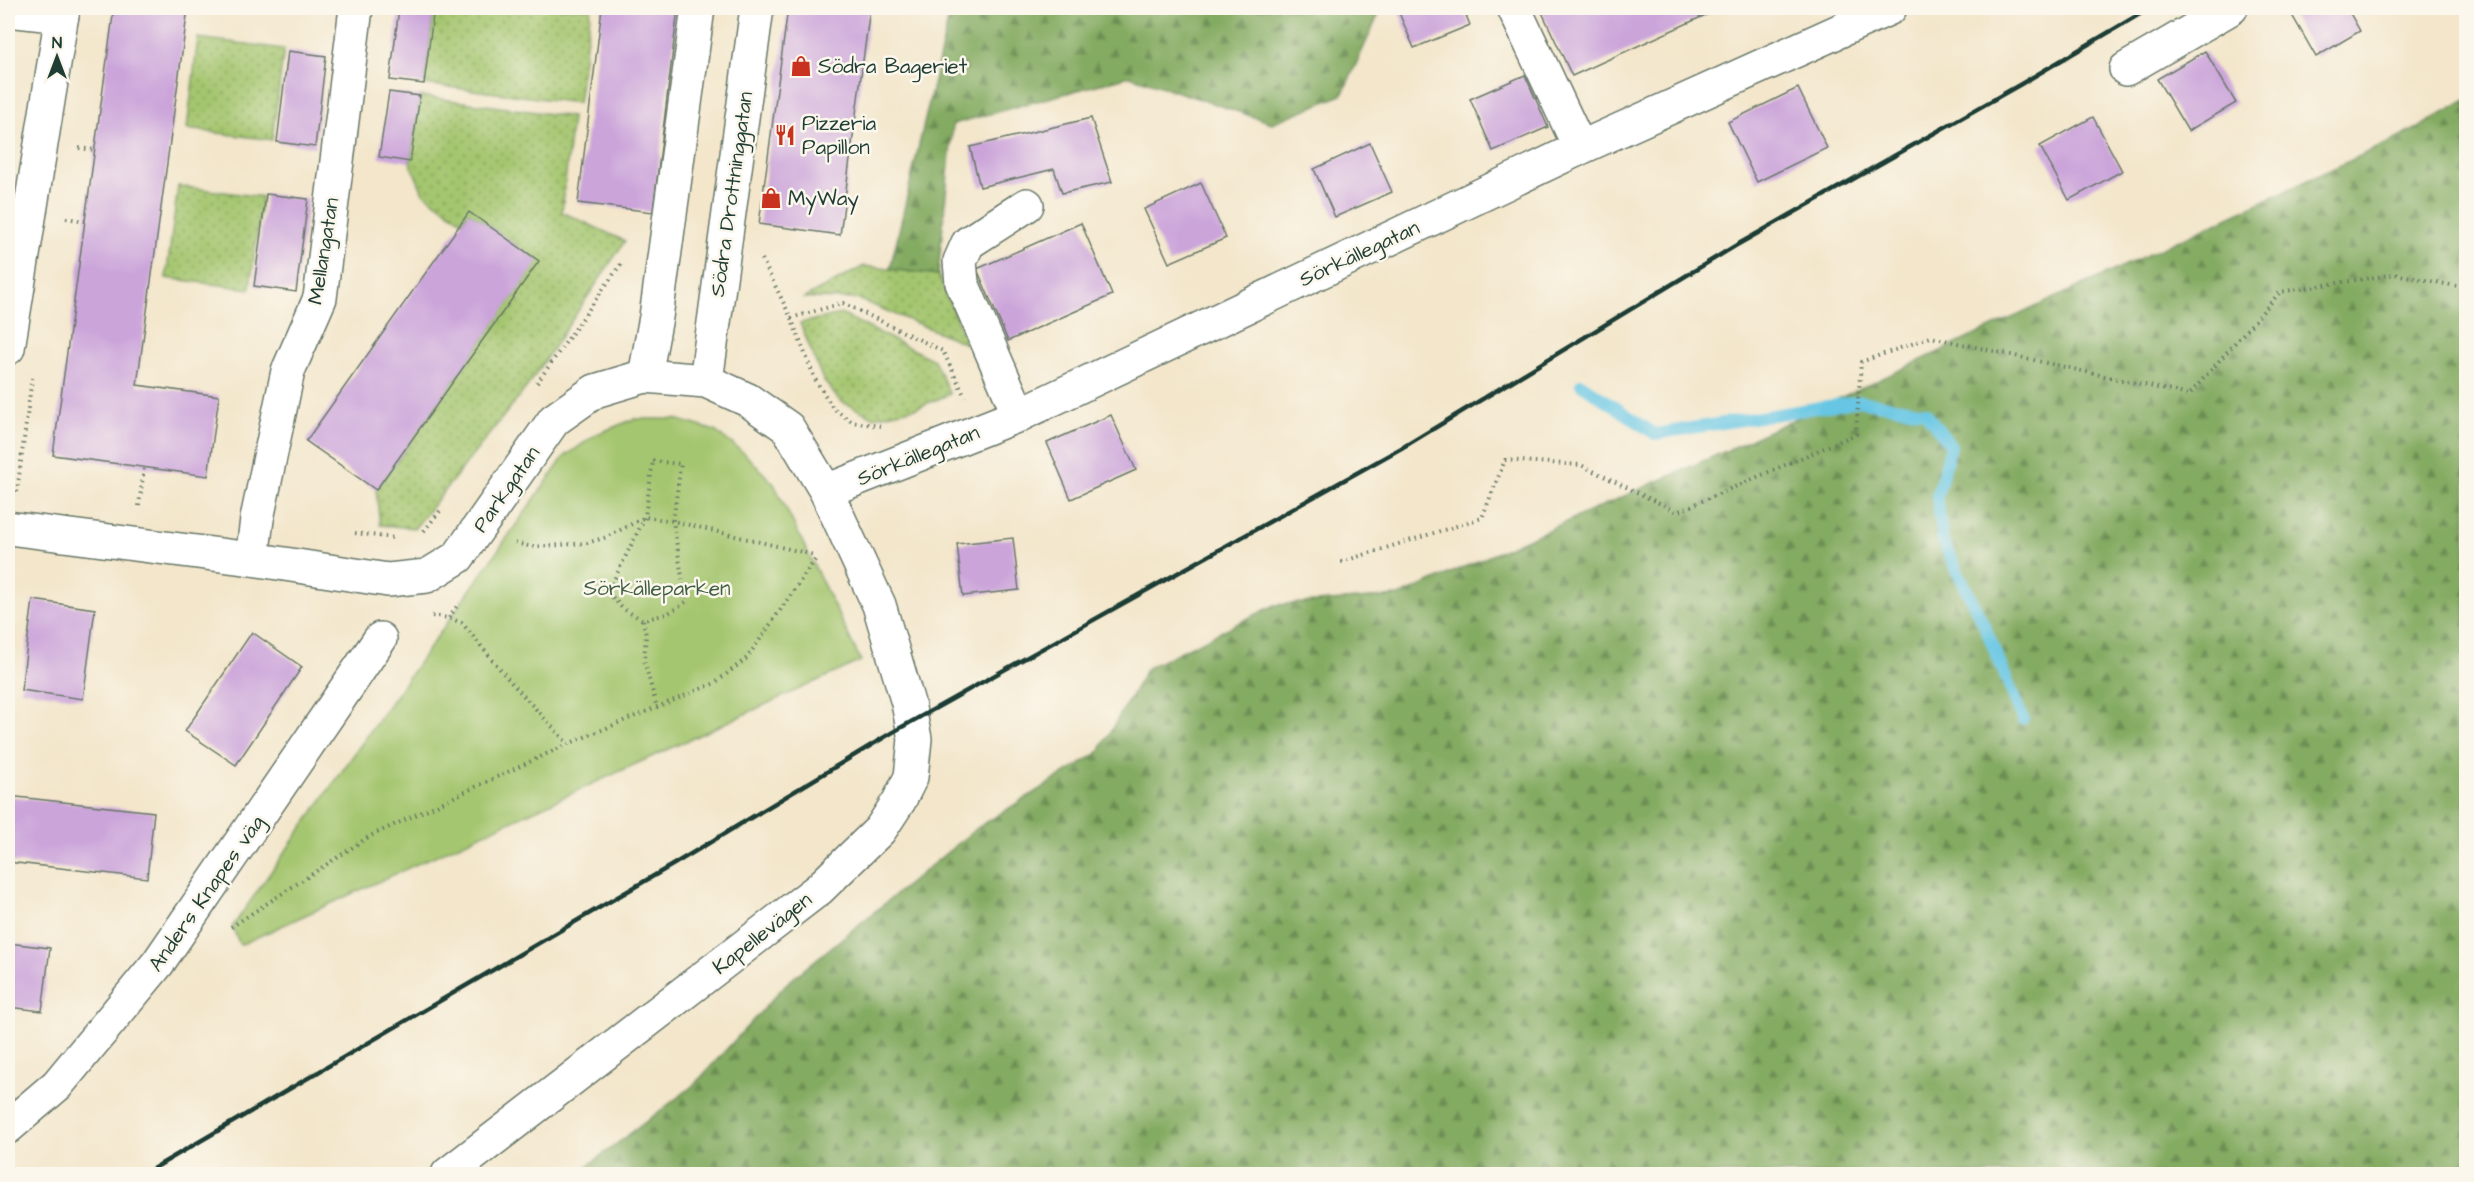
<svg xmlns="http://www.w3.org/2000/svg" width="2474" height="1182" viewBox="0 0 2474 1182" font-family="'Architects Daughter',sans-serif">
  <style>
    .grass { fill: url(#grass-dots); stroke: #628252; stroke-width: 1.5 }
    .forest { fill: url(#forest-firs); stroke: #52744b; stroke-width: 1.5 }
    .park { fill: #a5c66f; stroke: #628252; stroke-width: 1.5 }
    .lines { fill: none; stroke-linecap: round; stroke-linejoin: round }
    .stream { stroke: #66c6e4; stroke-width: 12 }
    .building { fill: #cba4da }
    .minor-casing { stroke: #697869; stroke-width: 36 }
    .path { stroke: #697869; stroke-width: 4; stroke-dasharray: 1.5 4.5; stroke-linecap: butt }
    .minor { stroke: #fff; stroke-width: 33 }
    .rail { stroke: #1f3d34; stroke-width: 4.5 }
    .labels { text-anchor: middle; stroke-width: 5; stroke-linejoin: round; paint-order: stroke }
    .poi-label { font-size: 21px; fill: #1f3d34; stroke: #fbf7ec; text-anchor: start }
    .street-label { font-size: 21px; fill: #1f3d34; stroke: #fbf7ec }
    .park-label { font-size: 21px; fill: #405f43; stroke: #fbf7ec }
  </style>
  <defs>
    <pattern id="grass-dots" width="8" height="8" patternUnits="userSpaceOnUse" patternTransform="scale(1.5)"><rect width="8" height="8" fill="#a5c66f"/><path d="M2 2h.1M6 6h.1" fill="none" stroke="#86a25c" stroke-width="1.8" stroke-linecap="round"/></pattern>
    <pattern id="forest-firs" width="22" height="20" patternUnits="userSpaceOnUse" patternTransform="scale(1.5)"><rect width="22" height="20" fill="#84ab62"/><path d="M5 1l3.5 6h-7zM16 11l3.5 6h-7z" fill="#6b8c52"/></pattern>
  </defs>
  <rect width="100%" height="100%" fill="#fbf7ec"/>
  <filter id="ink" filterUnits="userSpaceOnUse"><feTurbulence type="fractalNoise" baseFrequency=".0167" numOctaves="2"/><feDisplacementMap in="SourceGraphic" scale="12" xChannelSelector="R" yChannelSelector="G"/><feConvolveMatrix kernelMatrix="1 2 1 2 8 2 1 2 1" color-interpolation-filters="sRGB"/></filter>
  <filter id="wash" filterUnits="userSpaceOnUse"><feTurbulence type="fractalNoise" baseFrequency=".008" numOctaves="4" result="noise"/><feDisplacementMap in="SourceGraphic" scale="24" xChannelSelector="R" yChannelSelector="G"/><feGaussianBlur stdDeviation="1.35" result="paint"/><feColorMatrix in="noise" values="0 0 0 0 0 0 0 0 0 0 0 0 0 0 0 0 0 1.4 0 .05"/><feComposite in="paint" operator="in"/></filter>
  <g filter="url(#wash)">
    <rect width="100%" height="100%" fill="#f3e6cb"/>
    <g class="grass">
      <polygon points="434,8 591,8 578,103 424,84"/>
      <polygon points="198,38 284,49 272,140 187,129"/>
      <polygon points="420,96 572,117 562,212 625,241 529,384 415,528 380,525 376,490 538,261 469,212 462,221 423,193 410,162"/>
      <polygon points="178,186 262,197 250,289 166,278"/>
      <polygon points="864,266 938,275 967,344 858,299 804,298"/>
      <polygon points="841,314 934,360 950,394 916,408 873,417 840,401 823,380 800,323"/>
    </g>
    <g class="forest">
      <polygon points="951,8 1375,8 1378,16 1342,95 1272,123 1130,76 953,124 938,275 890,269"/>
      <polygon points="2466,100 2466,1174 577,1174 694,1085 786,984 977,828 1098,753 1147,668 1275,605 1399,596 1728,450 2405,135"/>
    </g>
    <polygon class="park" points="634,419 676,419 715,431 744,453 774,484 861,661 240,945 232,927 564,457 597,434"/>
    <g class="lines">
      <polyline class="stream" points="1581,384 1655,434 1859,401 1925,412 1951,446 1937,496 1943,542 1985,627 2023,719"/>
    </g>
    <g id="blocks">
      <g class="building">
        <polygon points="114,8 188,8 137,385 219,396 208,476 53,455"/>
        <polygon points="399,8 434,8 424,84 390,80"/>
        <polygon points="602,8 678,8 653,212 578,203"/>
        <polygon points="788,8 870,8 840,235 759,224"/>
        <polygon points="1397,8 1463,8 1470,25 1414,48"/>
        <polygon points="1540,8 1721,8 1572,76"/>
        <polygon points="2288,8 2347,8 2360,31 2316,57"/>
        <polygon points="288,51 326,56 315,147 277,142"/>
        <polygon points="2205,51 2236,103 2188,131 2157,79"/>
        <polygon points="1525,75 1548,127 1493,151 1470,99"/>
        <polygon points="1798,88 1827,148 1757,182 1728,122"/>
        <polygon points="389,92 420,96 410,162 379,157"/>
        <polygon points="2093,117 2122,171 2069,200 2040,146"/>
        <polygon points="1091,118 1112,182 1062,193 1054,169 980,187 970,147"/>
        <polygon points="1370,143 1392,192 1335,217 1314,169"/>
        <polygon points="1201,183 1226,238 1169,263 1144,209"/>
        <polygon points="266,194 308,199 296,292 254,286"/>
        <polygon points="469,212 539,261 376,490 306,441"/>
        <polygon points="1081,223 1112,295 1008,341 977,269"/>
        <polygon points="1111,415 1136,470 1071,499 1047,443"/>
        <polygon points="1013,538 1019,590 963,596 957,544"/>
        <polygon points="33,600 95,609 83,699 21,690"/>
        <polygon points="252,632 302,667 236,765 185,731"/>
        <polygon points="8,796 154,812 147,878 8,862"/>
        <polygon points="8,943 50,948 42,1011 8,1007"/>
      </g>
    </g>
  </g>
  <g filter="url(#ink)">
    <use href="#blocks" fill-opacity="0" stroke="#697869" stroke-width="1.5"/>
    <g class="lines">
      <defs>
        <g id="minor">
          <polyline points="1514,8 1580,148"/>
          <polyline points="8,10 62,16"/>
          <polyline points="2126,69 2231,8"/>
          <polyline points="8,348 63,8"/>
          <polyline points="645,376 656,317 698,8"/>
          <polyline points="706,381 757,8"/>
          <polyline points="1019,415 962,283 960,261 968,243 1027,205"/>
          <polyline points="826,491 1019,415 1580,148 1890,8"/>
          <polyline points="8,528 252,559 388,580 427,576 458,557 554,420 595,391 645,376 706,381 748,400 788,428 826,491 879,605 908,703 915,739 911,777 899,801 880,830 819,889 448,1174"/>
          <polyline points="252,559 257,519 288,371 320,298 356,8"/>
          <polyline points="8,1127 57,1085 158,963 380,639"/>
        </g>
      </defs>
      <use href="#minor" class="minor-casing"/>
      <g class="path">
        <polyline points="99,12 113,13"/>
        <polyline points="79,148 94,150"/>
        <polyline points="66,218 85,221"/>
        <polyline points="762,259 791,318 815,379 833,408 852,422 880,426"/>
        <polyline points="791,318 843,303 943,351 965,397"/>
        <polyline points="537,383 623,261"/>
        <polygon points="653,461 681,464 673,521 686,602 667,614 643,620 623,609 608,592 645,517"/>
        <polyline points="17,492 32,378"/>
        <polyline points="139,506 144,467"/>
        <polyline points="424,531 440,511"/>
        <polyline points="355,533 395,538"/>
        <polyline points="515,543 533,547 587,543 607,537 645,517 673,521 814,555"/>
        <polyline points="1341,562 1482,518 1505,460 1581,465 1677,512 1856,434 1861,362 1931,337 2189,395 2280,292 2395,274 2466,288"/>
        <polyline points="432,616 449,618 462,623 509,680 568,744"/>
        <polyline points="449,618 459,603"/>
        <polyline points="643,620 646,635 644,660 657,708"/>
        <polyline points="231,927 370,836 568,744 715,683 747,658 815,560"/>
      </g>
      <use href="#minor" class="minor"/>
      <polyline class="rail" points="144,1174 674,864 893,732 1405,446 1735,246 2021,84 2150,8"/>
    </g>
  </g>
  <defs>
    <symbol id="shop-bare" viewBox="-9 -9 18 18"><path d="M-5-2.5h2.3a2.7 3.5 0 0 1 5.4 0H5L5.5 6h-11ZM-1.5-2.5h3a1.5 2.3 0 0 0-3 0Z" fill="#c8321e" stroke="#fbf7ec" stroke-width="2.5" paint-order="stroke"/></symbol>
    <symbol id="restaurant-bare" viewBox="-9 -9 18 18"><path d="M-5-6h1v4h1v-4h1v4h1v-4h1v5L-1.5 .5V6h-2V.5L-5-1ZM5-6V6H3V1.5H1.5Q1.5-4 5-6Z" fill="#c8321e" stroke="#fbf7ec" stroke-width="2.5" paint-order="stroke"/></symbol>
  </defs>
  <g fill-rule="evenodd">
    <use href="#shop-bare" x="786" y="51" width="30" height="30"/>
    <use href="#restaurant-bare" x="770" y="120" width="30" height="30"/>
    <use href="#shop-bare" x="756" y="183" width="30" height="30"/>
  </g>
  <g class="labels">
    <g class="poi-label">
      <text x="818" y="73">Södra Bageriet</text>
      <text x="802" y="130">Pizzeria<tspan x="802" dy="24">Papillon</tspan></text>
      <text x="788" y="205">MyWay</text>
    </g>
    <g class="street-label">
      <text transform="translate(731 194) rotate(-82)" y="7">Södra Drottninggatan</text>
      <text transform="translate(323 251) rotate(-81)" y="7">Mellangatan</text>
      <text transform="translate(1359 253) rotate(-25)" y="7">Sörkällegatan</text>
      <text transform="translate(918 455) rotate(-22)" y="7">Sörkällegatan</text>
      <text transform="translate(506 489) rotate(-55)" y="7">Parkgatan</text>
      <text transform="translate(206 893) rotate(-55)" y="7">Anders Knapes väg</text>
      <text transform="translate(762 933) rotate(-38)" y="7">Kapellevägen</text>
    </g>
    <g class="park-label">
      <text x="657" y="595">Sörkälleparken</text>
    </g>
  </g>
  <rect width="2474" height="1182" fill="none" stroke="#fbf7ec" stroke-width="30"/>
  <g transform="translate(57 57)" stroke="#fbf7ec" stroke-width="4.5" paint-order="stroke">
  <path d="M0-4.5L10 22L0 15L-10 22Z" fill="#1f3d34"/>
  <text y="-9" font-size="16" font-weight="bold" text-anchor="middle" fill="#1f3d34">N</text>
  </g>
</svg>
